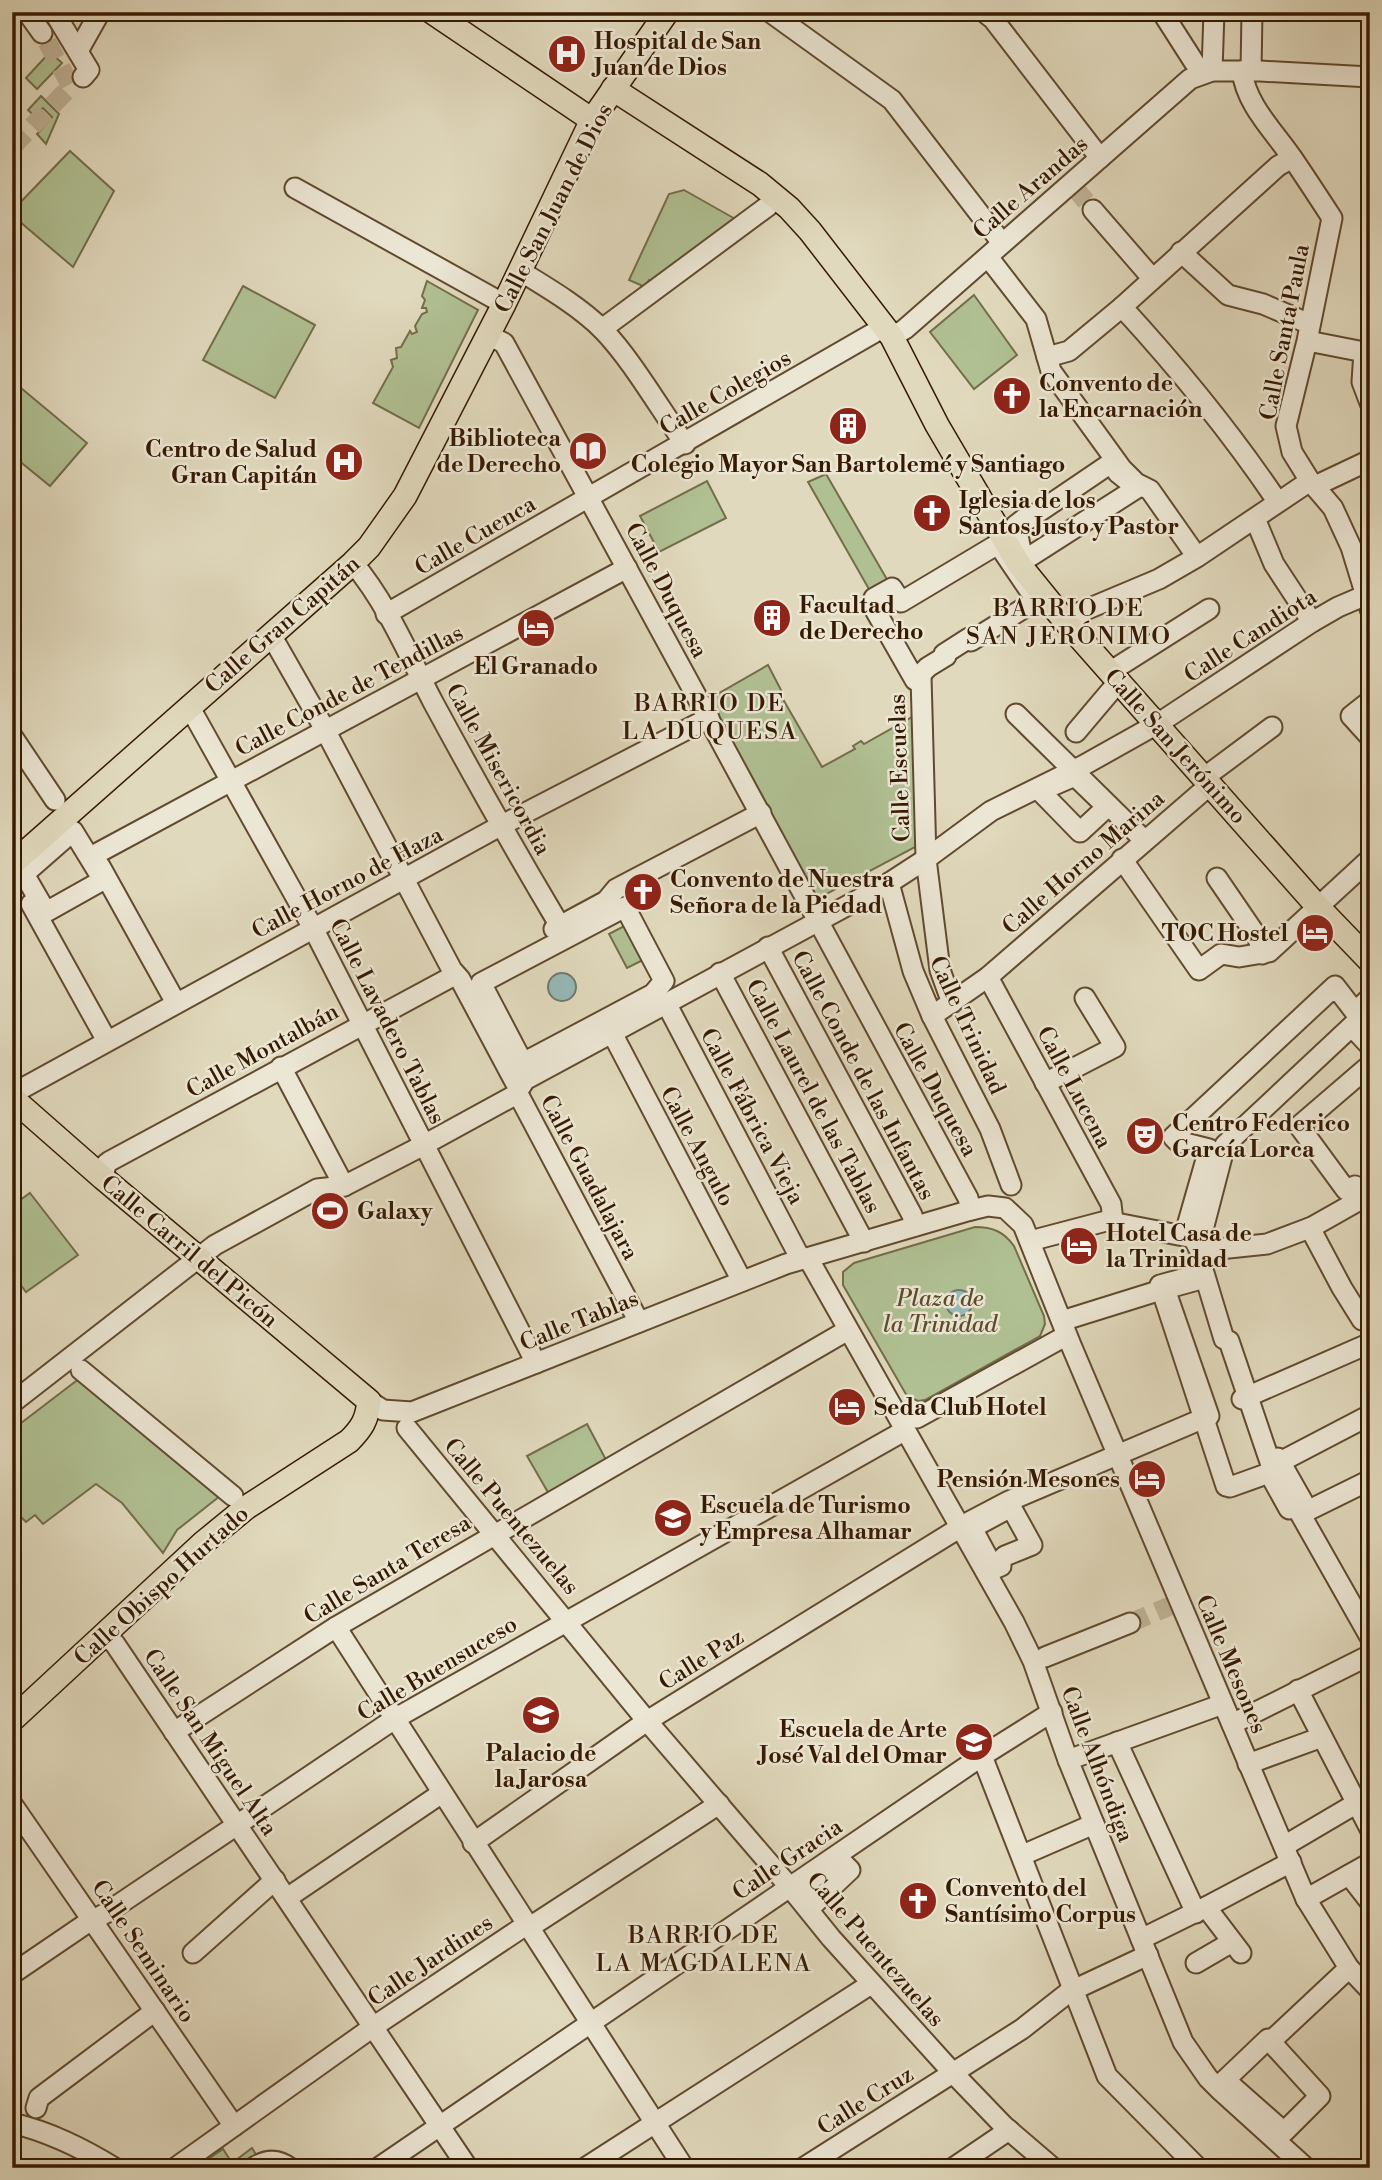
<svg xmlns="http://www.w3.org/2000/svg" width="1382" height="2180" viewBox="0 0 1382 2180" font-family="'Libre Bodoni',serif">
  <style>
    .green { fill: #b0c093; stroke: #736d4a; stroke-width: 2 }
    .water { fill: #97b9b9; stroke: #70796f; stroke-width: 2 }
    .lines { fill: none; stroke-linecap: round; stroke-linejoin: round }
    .minor-tunnel { stroke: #bfb397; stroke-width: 19; stroke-dasharray: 19 10; stroke-linecap: butt }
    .minor-casing { stroke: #614a2f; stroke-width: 23 }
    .major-casing { stroke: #361a00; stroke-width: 26 }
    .minor { stroke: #ece6d4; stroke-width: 19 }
    .major { stroke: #e1d9bd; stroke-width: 23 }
    .labels { text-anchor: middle; stroke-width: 5; stroke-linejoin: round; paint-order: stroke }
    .poi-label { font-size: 23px; font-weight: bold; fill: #361a00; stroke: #ece6d4; text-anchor: start }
    .street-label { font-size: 23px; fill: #361a00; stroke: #ece6d4 }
    .park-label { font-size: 23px; font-style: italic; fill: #5b4c2c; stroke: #ece6d4 }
    .neighbourhood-label { font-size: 24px; letter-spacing: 2px; fill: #361a00; stroke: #ece6d4 }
  </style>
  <rect width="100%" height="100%" fill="#e1d9bd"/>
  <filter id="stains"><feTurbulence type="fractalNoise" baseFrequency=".00286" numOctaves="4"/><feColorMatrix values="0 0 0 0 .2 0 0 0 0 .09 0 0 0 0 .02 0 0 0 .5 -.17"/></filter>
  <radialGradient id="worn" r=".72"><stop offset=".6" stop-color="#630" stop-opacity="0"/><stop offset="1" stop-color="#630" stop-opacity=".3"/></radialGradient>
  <g class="green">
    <polygon points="50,52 62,63 37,89 26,78"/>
    <polygon points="41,96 59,114 46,144 37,134 52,117 43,108 34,116 28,110"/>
    <polygon points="70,151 114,191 73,267 12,215 12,211"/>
    <polygon points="684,190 737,220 654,282 649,280 645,287 629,280 669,194"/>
    <polygon points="427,281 478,310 419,428 373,403 393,367 391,360 397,358 396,348 401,347 410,331 412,334 417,332 415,326 422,314 427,312 426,308 422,308 425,300 422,296"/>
    <polygon points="243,286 315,325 275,398 203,360"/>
    <polygon points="974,295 1017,355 974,389 930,332"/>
    <polygon points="21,388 87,443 50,486 12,455 12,398"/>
    <polygon points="826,474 892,588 874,598 808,482"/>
    <polygon points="707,481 726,518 659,552 640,516"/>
    <polygon points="768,665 782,692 780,694 822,767 855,749 853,746 861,741 864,744 914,716 919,845 817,899 755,788 709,699"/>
    <polygon points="628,924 647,958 627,968 609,934"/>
    <polygon points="30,1193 78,1255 26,1292 17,1280 12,1283 12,1206"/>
    <path d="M975 1227C993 1227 1004 1232 1014 1246L1044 1316 1045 1324 1040 1336 925 1400 918 1401 907 1396 843 1285V1272L854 1263Z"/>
    <polygon points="80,1378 220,1496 177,1530 163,1553 122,1503 96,1484 43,1524 35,1515 26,1522 12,1508 12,1430"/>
    <polygon points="587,1424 606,1460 549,1494 527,1456"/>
    <polygon points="252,2148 258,2158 246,2168 203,2168 201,2164 223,2149 232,2163"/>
  </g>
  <g class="water">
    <circle cx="562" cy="987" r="14"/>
    <circle cx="959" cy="1303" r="13"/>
  </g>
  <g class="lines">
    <g class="minor-tunnel">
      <polyline points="12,147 71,86 42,33"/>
      <polyline points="1074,187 1093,210"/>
      <polyline points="1130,1623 1170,1606"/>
    </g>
    <defs>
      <g id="minor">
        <polyline points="27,12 42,33"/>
        <polyline points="54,12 89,70 83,77"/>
        <polyline points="770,12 892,100 1002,243"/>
        <polyline points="984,12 993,19 1100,158"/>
        <polyline points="1162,12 1201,73"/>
        <polyline points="78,51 100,12"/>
        <polyline points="1212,71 1214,12"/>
        <path d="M1242 71C1246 105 1274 131 1293 159 1306 178 1319 198 1332 218L1307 341 1286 426 1292 452 1310 481 1333 508 1351 547 1370 609"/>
        <polyline points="1251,71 1252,12"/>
        <polyline points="295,188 504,304"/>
        <polyline points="1093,210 1152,278"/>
        <polyline points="1181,252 1228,295 1263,304 1305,322"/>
        <polyline points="988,257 1036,319 1051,371 1122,469 1136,483 1150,490 1195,554"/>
        <path d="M520 271C548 288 580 307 603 330 632 360 660 409 685 444"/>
        <path d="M1122 307C1178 368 1229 430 1275 498"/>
        <polyline points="602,329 768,206 775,197"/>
        <path d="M488 335 504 343C661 627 812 913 968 1198L971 1210"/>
        <polyline points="892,337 905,329 1190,79 1212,71 1260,71 1370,77"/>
        <polyline points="1313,342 1364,352 1362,382 1370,403"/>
        <polyline points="1047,357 1069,351 1122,307 1278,166 1292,158"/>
        <polygon points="1111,463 1118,473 1137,488 1023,561 1016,525 1025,518 1027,520"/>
        <polyline points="1315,486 1370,460"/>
        <polyline points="1256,521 1274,564 1312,622"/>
        <polygon points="998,544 1040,606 1029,605 971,641 969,638 944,654 946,656 928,667 915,680 875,610 879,608 874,598 892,588 901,602"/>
        <path d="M353 563C387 603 409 656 433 702 474 778 516 852 560 926"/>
        <polyline points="386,614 884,327"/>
        <polyline points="1065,621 1071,616 1159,579 1197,557 1310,481"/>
        <polyline points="271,635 323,726 452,970 460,979 515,1082 521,1086"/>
        <polyline points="1116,668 1209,609"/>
        <polyline points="921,676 926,859 940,970 952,1003"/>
        <polyline points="1370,701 1351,716 1370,737"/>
        <polyline points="189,706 313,928 536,1363"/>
        <polyline points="1016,714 1144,840"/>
        <polyline points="1162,721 1312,622 1338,607 1366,595"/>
        <polyline points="1076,732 1114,687"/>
        <polyline points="12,736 55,800"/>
        <polyline points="1209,774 1272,727"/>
        <polygon points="1075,776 1107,807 1080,832 1040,791"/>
        <polygon points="73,831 103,880 46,912 24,874"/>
        <polyline points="94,855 627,568"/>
        <polyline points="1122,859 1199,970 1221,954 1239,957 1269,952 1370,859"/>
        <polyline points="100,866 176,1003"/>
        <polyline points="1217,878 1258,938 1262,954"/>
        <polyline points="889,883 913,971 932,1016 990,1129 1011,1185"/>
        <polyline points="31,904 107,1041"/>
        <polygon points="625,907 664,981 653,994 523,1063 481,983"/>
        <polyline points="554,929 606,901 616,889 761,813"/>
        <polyline points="768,947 912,1215 915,1226"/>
        <polyline points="720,973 864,1242"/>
        <polyline points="988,977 1111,1204 1113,1221"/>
        <polyline points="1370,998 1355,1012 1335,986 1173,1137 1177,1141 1209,1149 1187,1226 1200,1251 1267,1244 1312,1227 1365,1197 1355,1186 1346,1190 1299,1126 1370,1065"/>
        <polyline points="666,1003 797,1252"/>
        <polyline points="932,1016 988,977 1211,784"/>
        <polyline points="1370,1019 1357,1032 1370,1046"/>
        <polyline points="612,1033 742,1281"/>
        <polyline points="281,1067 344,1186"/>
        <polyline points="1045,1083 1115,1047 1085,998"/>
        <polyline points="517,1092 639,1322"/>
        <polyline points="12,1094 500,826 709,718"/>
        <polyline points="103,1178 106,1164 110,1161 455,975"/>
        <polyline points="1310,1228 1342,1288 1362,1320"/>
        <polyline points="1193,1237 1203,1230 1205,1222 1225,1145 1370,1009"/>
        <polyline points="1030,1241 1106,1221 1199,1239"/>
        <polyline points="808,1258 1014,1622 1033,1661 1068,1760 1183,2042 1208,2078 1221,2091 1306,2168"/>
        <polygon points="1204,1273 1224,1339 1229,1341 1270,1462 1278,1458 1303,1502 1289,1509 1269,1473 1230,1487 1228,1485 1226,1486 1160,1285"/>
        <polyline points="1068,1319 1161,1290"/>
        <polyline points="81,1370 233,1496"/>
        <polyline points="1242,1399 1368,1344"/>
        <polyline points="369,1401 383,1410 412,1412 786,1264 971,1210 988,1206 1005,1208 1023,1225 1071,1345 1306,1899 1349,1968 1370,1990"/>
        <polyline points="12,1403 215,1245 317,1189 344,1186 420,1147 515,1095 525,1080 889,883 926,859 991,811 1084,765 1150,728"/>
        <polyline points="917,1418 1060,1339"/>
        <polyline points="407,1428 647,1721 793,1891 831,1938 953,2073 1004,2126 1053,2168"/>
        <polyline points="1273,1468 1280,1462 1370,1415"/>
        <polyline points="1289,1494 1370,1637"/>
        <polygon points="1011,1507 1032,1545 1005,1556 1001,1560 1001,1566 994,1569 972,1528"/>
        <polyline points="1301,1514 1370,1480"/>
        <polyline points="336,1627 684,2168"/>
        <polyline points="104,1634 115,1644 468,2168"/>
        <polyline points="1045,1657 1130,1623"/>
        <polyline points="1298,1690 1370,1829"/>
        <polyline points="1232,1724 1370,1655"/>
        <polyline points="174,1732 336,1627 848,1330"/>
        <polyline points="1117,1742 1196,1913"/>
        <polyline points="982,1756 1107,2076 1198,2168"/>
        <polyline points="1068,1760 1223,1704"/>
        <polyline points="1248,1764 1322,1737"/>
        <polyline points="12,1804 234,2126"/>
        <polyline points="473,1843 647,1721 969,1522 1009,1501 1209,1416 1165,1289 1201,1279"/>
        <polyline points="1284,1846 1357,1803"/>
        <polyline points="1025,1854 1094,1824"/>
        <polygon points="839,1859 850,1870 814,1904 799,1888"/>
        <polyline points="1349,1875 1370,1902"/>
        <polyline points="287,1898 442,1793"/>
        <polyline points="1306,1899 1370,1863"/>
        <polyline points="1206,1907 1241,1953"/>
        <polyline points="1141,1939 1206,1907 1291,1862"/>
        <polyline points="193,1953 275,1880"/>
        <polyline points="1196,1963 1232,1942"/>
        <polyline points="12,1974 84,1925 106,1913 396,1718 904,1431"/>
        <polygon points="1268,2039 1320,2096 1284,2132 1225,2080"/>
        <polyline points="1270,2042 1349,1968"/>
        <polyline points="36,2108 39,2098 155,2011"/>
        <path d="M12 2123C50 2132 82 2148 115 2168"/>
        <polyline points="175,2168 373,2027 523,1927 533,1925 719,1804"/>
        <path d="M253 2168C266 2159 278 2159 290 2168"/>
        <polyline points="378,2168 982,1756 1052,1712"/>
        <polyline points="585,2168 871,1984"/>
        <polyline points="803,2168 1022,2029 1069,1992 1148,1955"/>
        <polyline points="953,2168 1009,2130"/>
      </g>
      <g id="major">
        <polyline points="432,12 592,120"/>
        <polyline points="613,89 760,184 789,208 810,231 892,337 937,425 1018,563 1065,621 1318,907 1370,961"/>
        <polyline points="12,864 353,563 369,547 405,496 504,304 592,120 667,12"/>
        <path d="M12 1098 103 1178 369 1401C367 1420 362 1428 349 1441L247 1507 203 1543 12 1720"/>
      </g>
    </defs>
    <use href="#minor" class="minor-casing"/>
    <use href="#major" class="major-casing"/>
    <use href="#minor" class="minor"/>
    <use href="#major" class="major"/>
  </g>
  <defs>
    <symbol id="hospital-disc" viewBox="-11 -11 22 22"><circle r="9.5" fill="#8f2418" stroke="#ece6d4"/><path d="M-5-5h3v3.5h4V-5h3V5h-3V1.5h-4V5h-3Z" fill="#fff"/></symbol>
    <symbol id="church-disc" viewBox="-11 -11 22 22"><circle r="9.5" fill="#8f2418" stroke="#ece6d4"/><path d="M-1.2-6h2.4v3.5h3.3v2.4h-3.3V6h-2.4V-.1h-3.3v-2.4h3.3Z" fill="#fff"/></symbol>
    <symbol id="building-disc" viewBox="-11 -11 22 22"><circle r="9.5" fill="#8f2418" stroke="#ece6d4"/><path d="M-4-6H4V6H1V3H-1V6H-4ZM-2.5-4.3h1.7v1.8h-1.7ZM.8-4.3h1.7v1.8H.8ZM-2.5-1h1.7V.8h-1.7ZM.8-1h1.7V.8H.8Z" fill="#fff"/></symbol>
    <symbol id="library-disc" viewBox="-11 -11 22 22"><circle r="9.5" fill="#8f2418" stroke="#ece6d4"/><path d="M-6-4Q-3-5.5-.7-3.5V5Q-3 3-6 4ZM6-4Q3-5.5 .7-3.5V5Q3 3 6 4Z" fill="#fff"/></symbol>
    <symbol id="hotel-disc" viewBox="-11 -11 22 22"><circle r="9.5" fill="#8f2418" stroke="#ece6d4"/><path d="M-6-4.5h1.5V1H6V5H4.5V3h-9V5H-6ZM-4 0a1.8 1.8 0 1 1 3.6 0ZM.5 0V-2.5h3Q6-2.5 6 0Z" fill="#fff"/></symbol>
    <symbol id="theatre-disc" viewBox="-11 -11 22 22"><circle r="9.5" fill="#8f2418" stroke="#ece6d4"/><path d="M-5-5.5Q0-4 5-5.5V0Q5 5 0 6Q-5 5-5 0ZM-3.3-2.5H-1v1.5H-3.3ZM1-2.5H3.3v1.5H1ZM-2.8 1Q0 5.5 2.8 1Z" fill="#fff"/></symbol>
    <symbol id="stadium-disc" viewBox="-11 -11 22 22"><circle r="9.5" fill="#8f2418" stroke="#ece6d4"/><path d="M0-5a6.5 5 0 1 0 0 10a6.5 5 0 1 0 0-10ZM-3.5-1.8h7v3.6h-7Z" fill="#fff"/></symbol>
    <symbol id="university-disc" viewBox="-11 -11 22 22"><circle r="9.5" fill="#8f2418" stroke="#ece6d4"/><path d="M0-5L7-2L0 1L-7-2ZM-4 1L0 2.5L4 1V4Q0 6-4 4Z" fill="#fff"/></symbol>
  </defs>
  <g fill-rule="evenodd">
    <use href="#hospital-disc" x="545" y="32" width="44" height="44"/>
    <use href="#church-disc" x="990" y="374" width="44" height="44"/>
    <use href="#building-disc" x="826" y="404" width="44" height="44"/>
    <use href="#library-disc" x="566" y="429" width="44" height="44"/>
    <use href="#hospital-disc" x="322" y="440" width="44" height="44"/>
    <use href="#church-disc" x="910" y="491" width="44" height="44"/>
    <use href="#building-disc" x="750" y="596" width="44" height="44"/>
    <use href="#hotel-disc" x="514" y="606" width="44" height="44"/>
    <use href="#church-disc" x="621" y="870" width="44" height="44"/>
    <use href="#hotel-disc" x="1293" y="911" width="44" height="44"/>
    <use href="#theatre-disc" x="1123" y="1114" width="44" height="44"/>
    <use href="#stadium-disc" x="308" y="1189" width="44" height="44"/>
    <use href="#hotel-disc" x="1057" y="1224" width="44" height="44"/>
    <use href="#hotel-disc" x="825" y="1385" width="44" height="44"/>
    <use href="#hotel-disc" x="1125" y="1457" width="44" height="44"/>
    <use href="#university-disc" x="651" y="1496" width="44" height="44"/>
    <use href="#university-disc" x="519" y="1693" width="44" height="44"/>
    <use href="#university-disc" x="952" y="1720" width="44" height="44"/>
    <use href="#church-disc" x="896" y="1879" width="44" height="44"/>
  </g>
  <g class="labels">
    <g class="poi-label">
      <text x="594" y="49">Hospital de San<tspan x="594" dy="26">Juan de Dios</tspan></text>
      <text x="1039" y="391">Convento de<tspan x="1039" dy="26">la Encarnación</tspan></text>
      <text x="561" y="446" text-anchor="end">Biblioteca<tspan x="561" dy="26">de Derecho</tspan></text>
      <text x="317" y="457" text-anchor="end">Centro de Salud<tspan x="317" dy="26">Gran Capitán</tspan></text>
      <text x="848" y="472" text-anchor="middle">Colegio Mayor San Bartolemé y Santiago</text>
      <text x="959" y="508">Iglesia de los<tspan x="959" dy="26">Santos Justo y Pastor</tspan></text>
      <text x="799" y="613">Facultad<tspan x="799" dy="26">de Derecho</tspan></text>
      <text x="536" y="674" text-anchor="middle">El Granado</text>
      <text x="670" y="887">Convento de Nuestra<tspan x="670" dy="26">Señora de la Piedad</tspan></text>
      <text x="1288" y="941" text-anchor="end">TOC Hostel</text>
      <text x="1172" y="1131">Centro Federico<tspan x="1172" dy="26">García Lorca</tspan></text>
      <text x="357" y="1219">Galaxy</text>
      <text x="1106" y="1241">Hotel Casa de<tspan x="1106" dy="26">la Trinidad</tspan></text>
      <text x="874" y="1415">Seda Club Hotel</text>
      <text x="1120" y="1487" text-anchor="end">Pensión Mesones</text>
      <text x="700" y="1513">Escuela de Turismo<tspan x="700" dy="26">y Empresa Alhamar</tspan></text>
      <text x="947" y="1737" text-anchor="end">Escuela de Arte<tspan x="947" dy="26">José Val del Omar</tspan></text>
      <text x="541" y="1761" text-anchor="middle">Palacio de<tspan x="541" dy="26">la Jarosa</tspan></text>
      <text x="945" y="1896">Convento del<tspan x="945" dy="26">Santísimo Corpus</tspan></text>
    </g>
    <g class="street-label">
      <text transform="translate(1030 187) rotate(-41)" y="8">Calle Arandas</text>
      <text transform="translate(553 208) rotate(-63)" y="8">Calle San Juan de Dios</text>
      <text transform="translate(1284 332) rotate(-79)" y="8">Calle Santa Paula</text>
      <text transform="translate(725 392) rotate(-30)" y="8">Calle Colegios</text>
      <text transform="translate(475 535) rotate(-30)" y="8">Calle Cuenca</text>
      <text transform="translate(667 590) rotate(62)" y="8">Calle Duquesa</text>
      <text transform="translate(282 624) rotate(-41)" y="8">Calle Gran Capitán</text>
      <text transform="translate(1250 635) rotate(-33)" y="8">Calle Candiota</text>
      <text transform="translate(349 690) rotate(-28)" y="8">Calle Conde de Tendillas</text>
      <text transform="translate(1176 746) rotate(48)" y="8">Calle San Jerónimo</text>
      <text transform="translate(899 768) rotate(-92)" y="8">Calle Escuelas</text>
      <text transform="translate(499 769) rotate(61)" y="8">Calle Misericordia</text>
      <text transform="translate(1083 862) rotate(-41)" y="8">Calle Horno Marina</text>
      <text transform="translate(347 882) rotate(-28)" y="8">Calle Horno de Haza</text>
      <text transform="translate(388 1021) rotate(63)" y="8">Calle Lavadero Tablas</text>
      <text transform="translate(968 1025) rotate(65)" y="8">Calle Trinidad</text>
      <text transform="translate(262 1050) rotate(-29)" y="8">Calle Montalbán</text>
      <text transform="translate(864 1075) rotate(62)" y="8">Calle Conde de las Infantas</text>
      <text transform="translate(1075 1087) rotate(62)" y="8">Calle Lucena</text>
      <text transform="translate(936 1089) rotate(61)" y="8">Calle Duquesa</text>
      <text transform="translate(814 1096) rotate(62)" y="8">Calle Laurel de las Tablas</text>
      <text transform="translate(753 1116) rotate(62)" y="8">Calle Fábrica Vieja</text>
      <text transform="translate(698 1146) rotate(62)" y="8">Calle Angulo</text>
      <text transform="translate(590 1177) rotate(62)" y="8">Calle Guadalajara</text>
      <text transform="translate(190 1251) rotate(40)" y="8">Calle Carril del Picón</text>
      <text transform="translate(579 1320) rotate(-22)" y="8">Calle Tablas</text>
      <text transform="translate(512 1516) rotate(50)" y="8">Calle Puentezuelas</text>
      <text transform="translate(387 1569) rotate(-31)" y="8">Calle Santa Teresa</text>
      <text transform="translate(161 1585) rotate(-42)" y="8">Calle Obispo Hurtado</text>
      <text transform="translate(701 1659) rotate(-32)" y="8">Calle Paz</text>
      <text transform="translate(1232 1664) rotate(67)" y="8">Calle Mesones</text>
      <text transform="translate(437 1668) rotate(-31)" y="8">Calle Buensuceso</text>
      <text transform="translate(211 1742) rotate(56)" y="8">Calle San Miguel Alta</text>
      <text transform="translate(1098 1764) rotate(69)" y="8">Calle Alhóndiga</text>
      <text transform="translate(787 1859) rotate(-34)" y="8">Calle Gracia</text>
      <text transform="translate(876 1949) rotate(49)" y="8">Calle Puentezuelas</text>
      <text transform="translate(144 1951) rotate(56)" y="8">Calle Seminario</text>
      <text transform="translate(430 1960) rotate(-34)" y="8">Calle Jardines</text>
      <text transform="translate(865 2100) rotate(-32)" y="8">Calle Cruz</text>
    </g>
    <g class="park-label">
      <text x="940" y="1306">Plaza de<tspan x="940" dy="26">la Trinidad</tspan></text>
    </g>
    <g class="neighbourhood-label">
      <text x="1069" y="616">BARRIO DE<tspan x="1069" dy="28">SAN JERÓNIMO</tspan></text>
      <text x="710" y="711">BARRIO DE<tspan x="710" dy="28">LA DUQUESA</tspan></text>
      <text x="704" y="1943">BARRIO DE<tspan x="704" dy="28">LA MAGDALENA</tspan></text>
    </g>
  </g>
  <rect width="1382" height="2180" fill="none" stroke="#e1d9bd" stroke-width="42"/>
  <rect x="14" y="14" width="1354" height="2152" fill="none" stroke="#361a00" stroke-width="3.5"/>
  <rect x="21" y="21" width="1340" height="2138" fill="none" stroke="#361a00" stroke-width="2"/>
  <rect width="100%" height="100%" filter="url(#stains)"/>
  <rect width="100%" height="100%" fill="url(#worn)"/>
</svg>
